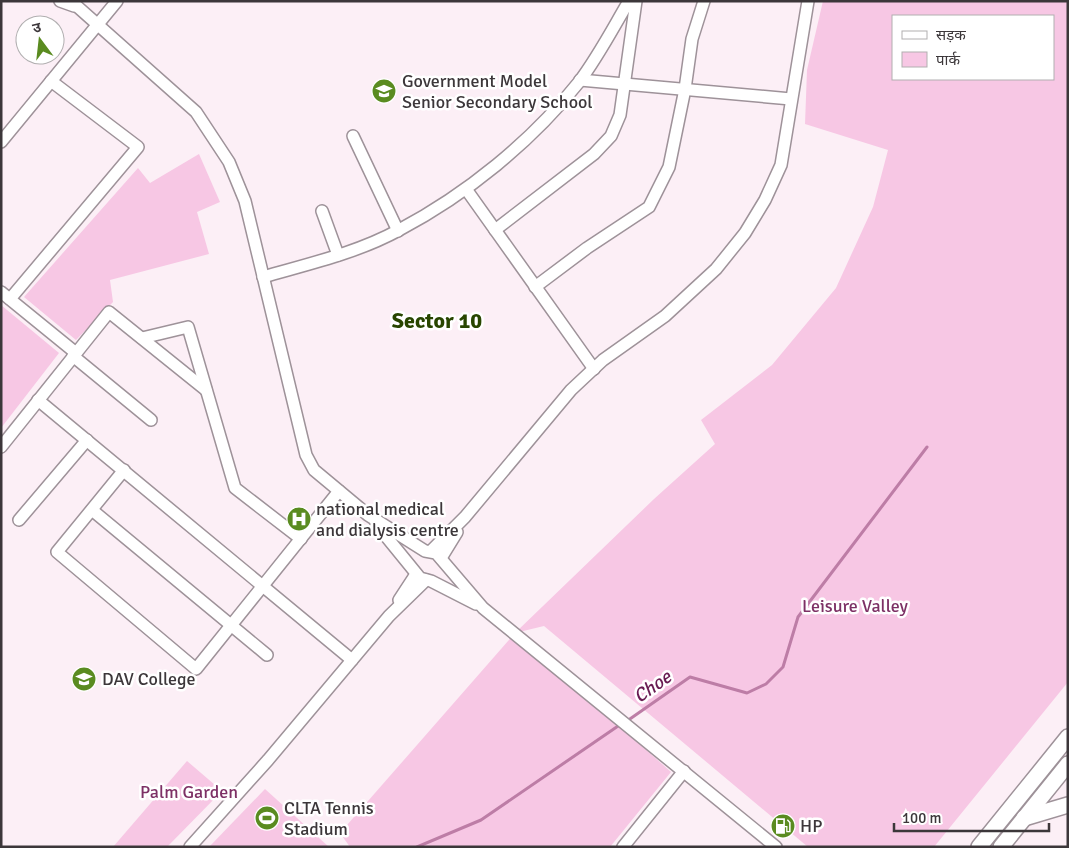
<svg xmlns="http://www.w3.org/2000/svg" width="1069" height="848" viewBox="0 0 1069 848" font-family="Signika,'Noto Sans Devanagari',sans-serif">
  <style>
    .green { fill: #f7c7e4; fill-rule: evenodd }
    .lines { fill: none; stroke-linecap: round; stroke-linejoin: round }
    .stream { stroke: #bd7da6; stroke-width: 3 }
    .street-casing { stroke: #9e9299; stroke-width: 14 }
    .secondary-casing { stroke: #9e9299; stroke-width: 18 }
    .street { stroke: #fff; stroke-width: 11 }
    .secondary { stroke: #fff; stroke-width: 15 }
    .labels { text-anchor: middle; stroke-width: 5; stroke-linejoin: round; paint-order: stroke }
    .poi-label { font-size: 18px; fill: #3c373a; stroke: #fff; text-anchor: start }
    .park-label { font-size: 18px; fill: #7d3065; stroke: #fff }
    .water-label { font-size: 19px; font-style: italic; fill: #691c53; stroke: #fff }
    .district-label { font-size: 22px; font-weight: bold; fill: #284600; stroke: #fff }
  </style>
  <rect width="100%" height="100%" fill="#fceff6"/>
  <g class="green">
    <path d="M823 1H1068V682L934 847H808L544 626 515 633 671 772 610 847H350L340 833 515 633 654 499 715 444 701 420 772 365 836 288 873 207 888 150 805 124 807 70ZM893 16H1053V79H893Z"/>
    <polygon points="199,154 220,202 197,212 209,254 110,280 113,302 76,340 24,297 138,168 150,183"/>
    <polygon points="1,305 59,353 1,428"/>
    <polygon points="187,761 222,791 167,847 113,847"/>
    <polygon points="265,789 329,847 209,847"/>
  </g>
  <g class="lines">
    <g class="stream">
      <polyline points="627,721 690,677 747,693 766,684 783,667 798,617 927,447"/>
      <polyline points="417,847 481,820 621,724"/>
    </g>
    <defs>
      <g id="street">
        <polyline points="60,1 74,6"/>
        <polyline points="71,1 196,112 229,162 245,201 306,455 314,470 368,515 425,551 436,553 483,608 776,847"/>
        <polyline points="580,80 791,99"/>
        <polyline points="353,136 398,231"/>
        <polyline points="1,142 117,1"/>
        <polyline points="466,189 594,369"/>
        <polyline points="322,211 338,255"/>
        <polyline points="495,230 594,154 611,136 620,115 636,1"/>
        <path d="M263 277C308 264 357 253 399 230 467 194 531 142 579 82 598 57 613 28 629 1"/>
        <polyline points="535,287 587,248 649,207 669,167 685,89 692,39 704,1"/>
        <polyline points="1,292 76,353"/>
        <polyline points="10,299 138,147 51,81"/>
        <polyline points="142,338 188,327 235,488 301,539"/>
        <polyline points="73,356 151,420"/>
        <polyline points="38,400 352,660"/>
        <polyline points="1,447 109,312 206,390"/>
        <polyline points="124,470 57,552 196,669 339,491"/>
        <polyline points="92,510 267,655"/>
        <polyline points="19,520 87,440"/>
        <polyline points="376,524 420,578 431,581 476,604"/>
        <polyline points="431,551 465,517 571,390 603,360 665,316 716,269 745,233 765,200 781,165 808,1"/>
        <polyline points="441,558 457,532"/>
        <polyline points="399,600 416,574"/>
        <polyline points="190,847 268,760 389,616 426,580"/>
        <polyline points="623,847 684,771"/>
      </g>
      <g id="secondary">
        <polyline points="1024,818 1068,805"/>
        <polyline points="979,847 1068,737"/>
        <polyline points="1001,847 1068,764"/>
      </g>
    </defs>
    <use href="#street" class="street-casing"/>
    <use href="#secondary" class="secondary-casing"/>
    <use href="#street" class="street"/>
    <use href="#secondary" class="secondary"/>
  </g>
  <defs>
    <symbol id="school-disc" viewBox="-11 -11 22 22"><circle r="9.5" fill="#5a8b20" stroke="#fff"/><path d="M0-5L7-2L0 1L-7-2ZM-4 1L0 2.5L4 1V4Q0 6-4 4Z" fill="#fff"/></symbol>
    <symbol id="hospital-disc" viewBox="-11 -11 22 22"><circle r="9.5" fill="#5a8b20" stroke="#fff"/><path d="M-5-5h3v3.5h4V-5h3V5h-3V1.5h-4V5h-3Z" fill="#fff"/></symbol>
    <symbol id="university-disc" viewBox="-11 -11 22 22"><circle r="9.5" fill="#5a8b20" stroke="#fff"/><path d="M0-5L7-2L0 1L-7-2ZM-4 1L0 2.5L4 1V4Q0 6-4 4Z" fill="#fff"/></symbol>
    <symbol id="stadium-disc" viewBox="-11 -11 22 22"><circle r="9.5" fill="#5a8b20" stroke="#fff"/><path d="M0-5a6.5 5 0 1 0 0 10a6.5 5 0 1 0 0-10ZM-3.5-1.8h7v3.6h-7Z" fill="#fff"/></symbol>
    <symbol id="fuel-disc" viewBox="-11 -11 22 22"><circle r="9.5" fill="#5a8b20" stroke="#fff"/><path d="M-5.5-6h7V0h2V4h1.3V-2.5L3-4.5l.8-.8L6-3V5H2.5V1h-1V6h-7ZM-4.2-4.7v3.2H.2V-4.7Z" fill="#fff"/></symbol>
  </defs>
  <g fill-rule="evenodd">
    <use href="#school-disc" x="370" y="77" width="28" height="28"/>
    <use href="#hospital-disc" x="285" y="505" width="28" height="28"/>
    <use href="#university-disc" x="70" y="665" width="28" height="28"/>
    <use href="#stadium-disc" x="253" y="804" width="28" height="28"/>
    <use href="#fuel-disc" x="769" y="812" width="28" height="28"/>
  </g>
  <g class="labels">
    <g class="poi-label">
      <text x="402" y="87">Government Model<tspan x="402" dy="21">Senior Secondary School</tspan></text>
      <text x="316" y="515">national medical<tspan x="316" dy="21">and dialysis centre</tspan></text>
      <text x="102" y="685">DAV College</text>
      <text x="284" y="814">CLTA Tennis<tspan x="284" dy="21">Stadium</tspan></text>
      <text x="800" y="832">HP</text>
    </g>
    <g class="park-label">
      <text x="855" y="612">Leisure Valley</text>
      <text x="189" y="798">Palm Garden</text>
    </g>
    <g class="water-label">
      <text transform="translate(652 686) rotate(-35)" y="7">Choe</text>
    </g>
    <g class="district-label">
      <text x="437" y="328">Sector 10</text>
    </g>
  </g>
  <rect width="1069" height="848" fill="none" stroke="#3c373a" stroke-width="5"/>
  <rect x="892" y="15" width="162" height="65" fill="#ffffff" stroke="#b1afb0"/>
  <rect x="902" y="31" width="25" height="8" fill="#ffffff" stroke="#b1afb0"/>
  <text x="936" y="40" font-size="15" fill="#3c373a">सड़क</text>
  <rect x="902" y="52" width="25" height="15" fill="#f7c7e4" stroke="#b1afb0"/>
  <text x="936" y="65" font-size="15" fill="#3c373a">पार्क</text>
  <g transform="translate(40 40) rotate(345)"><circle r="24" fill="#ffffff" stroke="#b1afb0"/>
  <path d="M0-4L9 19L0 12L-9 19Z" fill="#5a8b20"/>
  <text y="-8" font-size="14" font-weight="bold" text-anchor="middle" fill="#3c373a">उ</text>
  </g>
  <path d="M894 823v8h155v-8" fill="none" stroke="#3c373a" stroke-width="2.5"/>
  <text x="902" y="823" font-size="15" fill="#3c373a" stroke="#ffffff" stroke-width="4" paint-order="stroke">100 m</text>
</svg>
